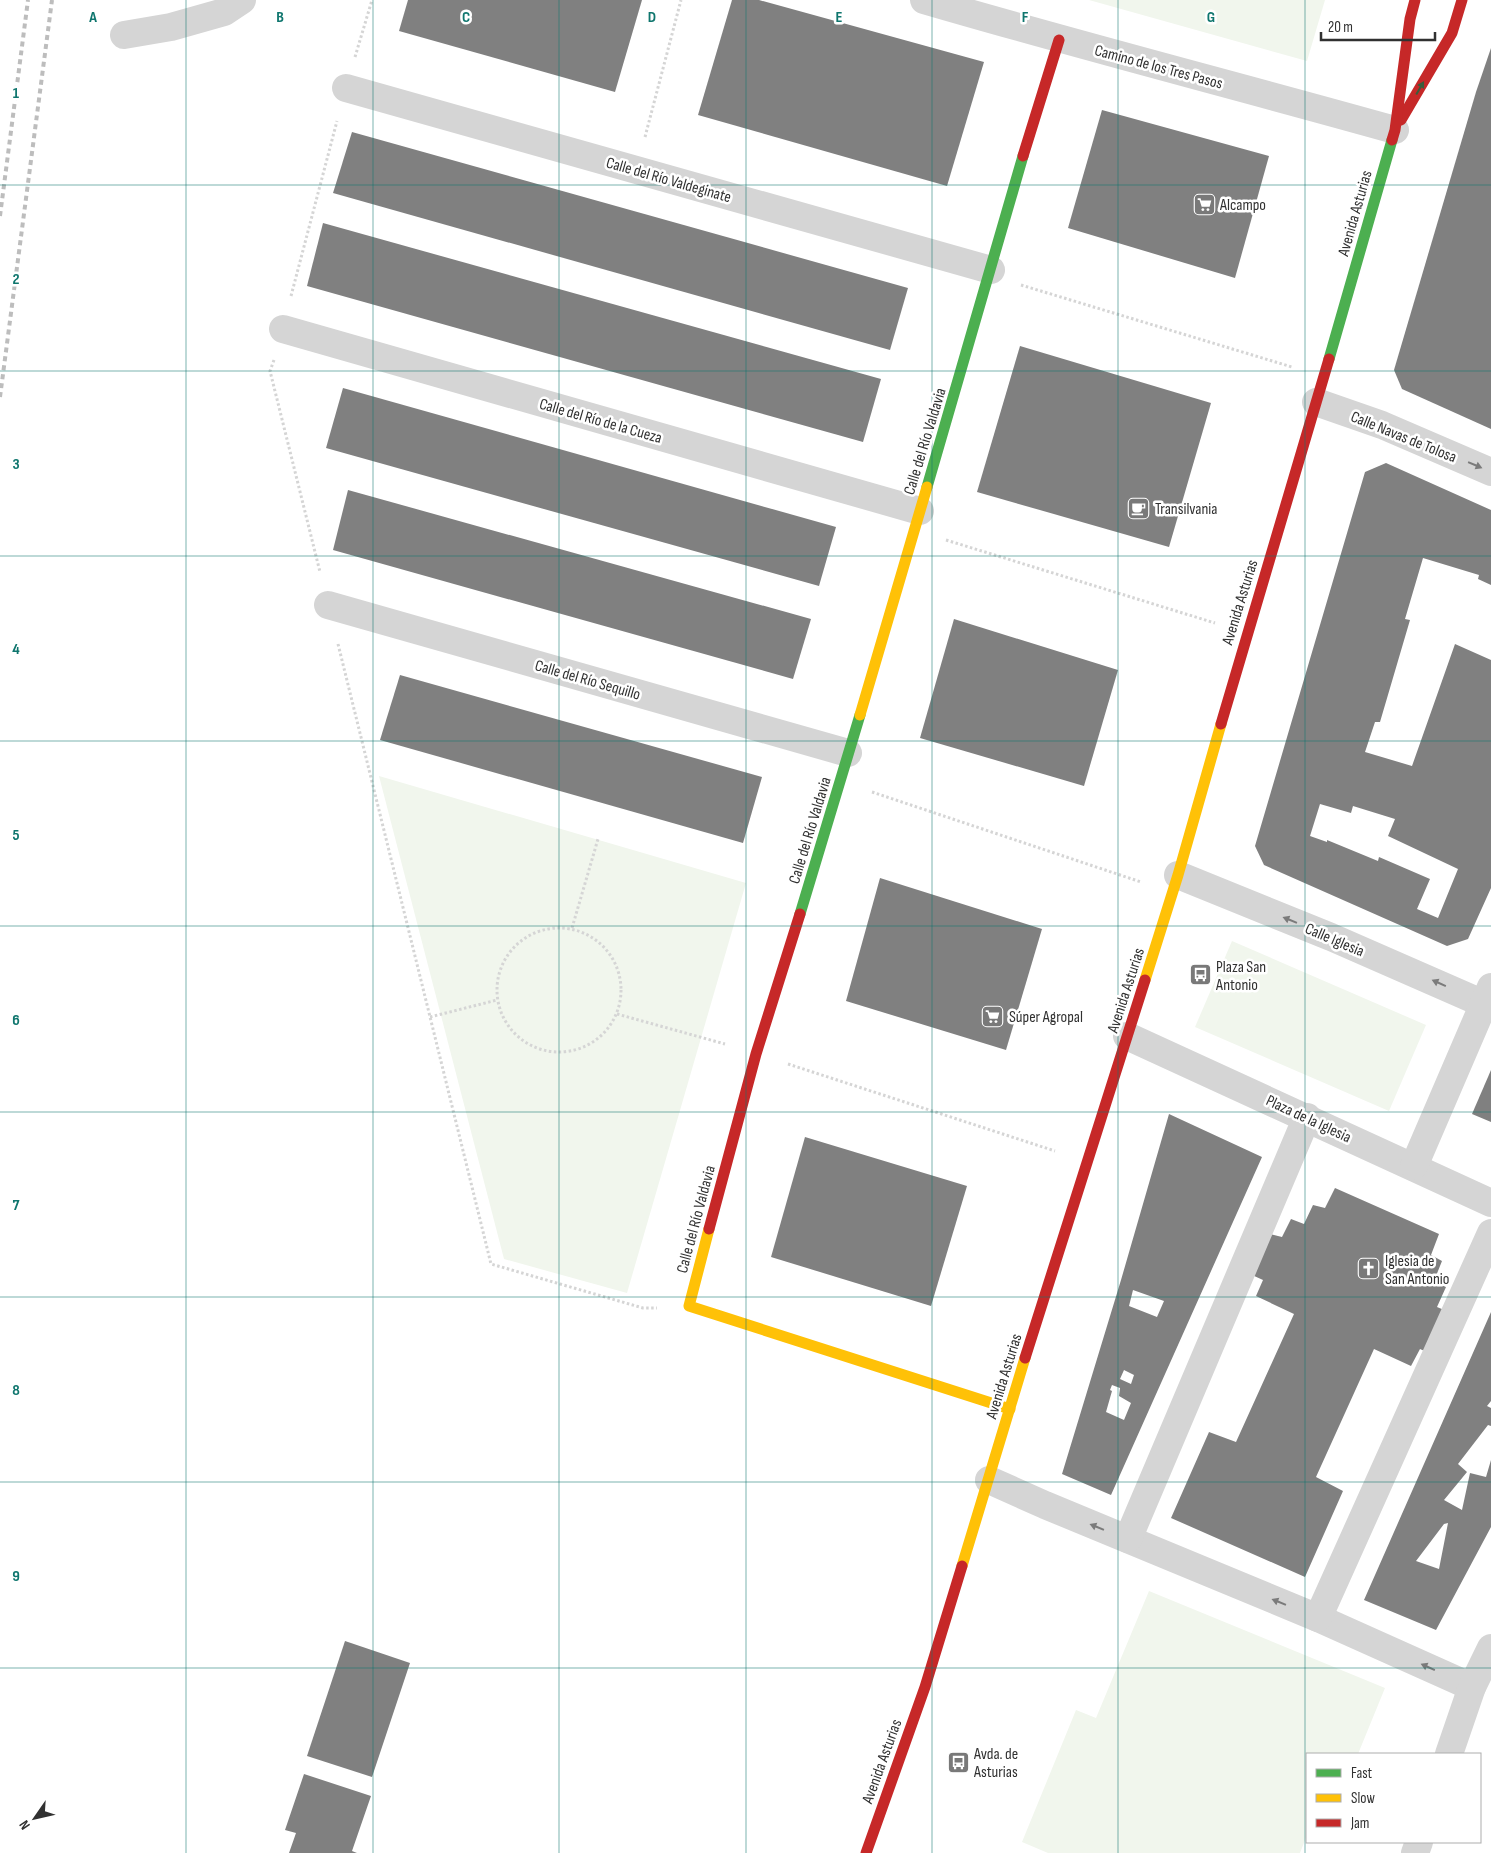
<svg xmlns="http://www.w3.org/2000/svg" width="1491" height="1853" viewBox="0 0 1491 1853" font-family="'Sofia Sans Condensed',sans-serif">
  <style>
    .green { fill: #f1f6ed }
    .building { fill: #808080; fill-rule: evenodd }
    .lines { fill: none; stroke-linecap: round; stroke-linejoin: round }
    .path { stroke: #d5d5d5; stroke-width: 3; stroke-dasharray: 2.5 2.5; stroke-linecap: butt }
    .street { stroke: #d5d5d5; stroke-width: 28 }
    .fast { stroke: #4caf50; stroke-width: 11 }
    .slow { stroke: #ffc107; stroke-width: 11 }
    .jam { stroke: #c62828; stroke-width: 11 }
    .rail { stroke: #bdbdbd; stroke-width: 4; stroke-dasharray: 5 4; stroke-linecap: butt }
    .oneway { fill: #3a5d3c }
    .oneway2 { fill: #7b7b7b }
    .grid { fill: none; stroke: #0f766e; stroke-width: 1; stroke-opacity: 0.55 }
    .labels { text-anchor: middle; stroke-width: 5; stroke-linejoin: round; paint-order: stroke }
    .street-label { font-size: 16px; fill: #313131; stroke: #fff }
    .poi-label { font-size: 16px; fill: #313131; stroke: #fff; text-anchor: start }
    .grid-label { font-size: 16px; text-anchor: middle; font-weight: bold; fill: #0f766e; stroke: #fff; stroke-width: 5; stroke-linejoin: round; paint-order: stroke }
  </style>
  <rect width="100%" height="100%" fill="#fff"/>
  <g class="green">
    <polygon points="1089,0 1325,0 1307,61"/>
    <polygon points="379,776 746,883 627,1293 504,1259"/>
    <polygon points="1232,941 1426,1025 1389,1111 1195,1027"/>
    <polygon points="1149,1591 1385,1688 1358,1754 1307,1754 1307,1835 1300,1853 1048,1853 1022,1842 1076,1710 1096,1718"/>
  </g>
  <g class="building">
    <polygon points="408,0 642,0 615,92 399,31"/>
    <polygon points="732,0 759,0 984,62 947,186 698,115"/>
    <polygon points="1491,48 1491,429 1402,389 1394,370 1476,92"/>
    <polygon points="1102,110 1269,156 1235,278 1068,228"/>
    <polygon points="352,132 908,288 890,350 333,193"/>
    <polygon points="323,223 881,379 863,442 307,286"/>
    <polygon points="1020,346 1211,403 1169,547 977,492"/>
    <polygon points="343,388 836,527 819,586 326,448"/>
    <path d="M1386 463 1491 510V585L1478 579 1479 575 1423 558 1405 619 1410 620 1380 722H1375L1365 752 1412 766 1455 644 1491 660V888L1468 939 1447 946 1264 865 1255 846 1365 472ZM1320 804 1351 813 1353 806 1395 819 1388 836 1458 869 1438 918 1417 909 1430 879 1379 857 1378 861 1327 840V842L1310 836Z"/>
    <polygon points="348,490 811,619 793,679 333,550"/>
    <polygon points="954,619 1118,670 1084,786 920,738"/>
    <polygon points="400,675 762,777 743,843 380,740"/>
    <polygon points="880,878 1042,929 1006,1050 846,1001"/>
    <polygon points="1491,1070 1491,1122 1472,1114"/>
    <path d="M1169 1114 1262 1157 1111 1495 1062 1474 1121 1280ZM1133 1290 1164 1301 1157 1317 1129 1306ZM1124 1370 1134 1375 1131 1384 1120 1379ZM1112 1385 1120 1388 1119 1396 1131 1403 1124 1420 1106 1412 1112 1391 1110 1390Z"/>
    <polygon points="805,1137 967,1186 931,1306 771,1257"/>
    <polygon points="1335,1188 1439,1234 1431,1255 1442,1261 1434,1281 1446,1287 1437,1307 1449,1312 1431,1354 1420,1349 1411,1366 1374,1349 1316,1477 1343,1491 1305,1577 1171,1518 1209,1432 1236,1442 1294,1314 1256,1296 1263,1280 1252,1275 1270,1234 1282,1237 1291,1219 1304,1224 1313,1205 1325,1208"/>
    <path d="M1491 1312V1401L1487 1406 1491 1408V1426L1488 1425 1458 1464 1467 1472 1444 1500 1462 1510 1470 1473 1486 1477 1491 1460V1527L1436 1630 1364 1600ZM1448 1523 1439 1569 1416 1561 1444 1524Z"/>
    <polygon points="345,1641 410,1663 372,1777 307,1756"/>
    <polygon points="304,1774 371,1796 352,1851 357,1853 289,1853 296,1833 285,1830"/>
  </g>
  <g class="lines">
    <g class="path">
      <polyline points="355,57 372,0"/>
      <polyline points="645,137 681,0"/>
      <polyline points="1021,285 1292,367"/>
      <polyline points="291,296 337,121"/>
      <polyline points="274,360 270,371 320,572"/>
      <polyline points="946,540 1215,623"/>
      <polyline points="338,644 491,1264 643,1308 657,1308"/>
      <polyline points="872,792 1141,882"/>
      <circle cx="559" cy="990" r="62"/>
      <polyline points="572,928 598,839"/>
      <polyline points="617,1014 725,1044"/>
      <polyline points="430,1017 497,1000"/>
      <polyline points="788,1064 1055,1151"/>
    </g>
    <g class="street">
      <path d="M924 0C1081 46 1238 86 1395 130"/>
      <polyline points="124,35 171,27 224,12 242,0"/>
      <polyline points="346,88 991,270"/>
      <polyline points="283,329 920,511"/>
      <polyline points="1316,402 1382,425 1491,472"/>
      <polyline points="328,605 848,753"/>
      <polyline points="1178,875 1331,937 1491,1007"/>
      <polyline points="1127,1036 1491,1203"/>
      <polyline points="1414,1166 1491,987"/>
      <polyline points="989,1480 1045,1505 1318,1618 1472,1687"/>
      <polyline points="1128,1539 1307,1117"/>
      <polyline points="1318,1618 1491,1233"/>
      <polyline points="1449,1754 1472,1687 1491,1648"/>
      <polyline points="1415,1853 1419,1842"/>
    </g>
    <g class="fast">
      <polyline points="1329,359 1392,140"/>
      <polyline points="927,487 1023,156"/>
      <polyline points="800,914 860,715"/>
    </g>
    <g class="slow">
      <polyline points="860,715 927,487"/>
      <polyline points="1145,980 1178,875 1221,724"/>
      <polyline points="709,1229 689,1306 1010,1409"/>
      <polyline points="962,1566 1025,1358"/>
    </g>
    <g class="jam">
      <polyline points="1401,120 1452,33 1462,0"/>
      <polyline points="1392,140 1395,130 1410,19 1415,0"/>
      <polyline points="1023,156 1059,40"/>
      <polyline points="1221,724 1329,359"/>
      <polyline points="709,1229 756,1054 800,914"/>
      <polyline points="1025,1358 1145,980"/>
      <polyline points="866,1853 925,1687 962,1566"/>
    </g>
    <g class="rail">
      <polyline points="0,216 28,0"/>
      <polyline points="0,397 52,0"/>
    </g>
  </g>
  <defs><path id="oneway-solid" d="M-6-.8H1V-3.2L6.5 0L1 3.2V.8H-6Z" transform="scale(1.25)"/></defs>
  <use class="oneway" href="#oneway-solid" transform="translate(1420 88) rotate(-60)"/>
  <g class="oneway2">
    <use href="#oneway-solid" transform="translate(1475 465) rotate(23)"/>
    <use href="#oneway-solid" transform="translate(1290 920) rotate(-158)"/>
    <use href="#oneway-solid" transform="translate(1439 983) rotate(-156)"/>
    <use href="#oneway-solid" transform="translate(1097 1527) rotate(-158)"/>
    <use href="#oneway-solid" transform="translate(1279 1602) rotate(-158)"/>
    <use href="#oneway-solid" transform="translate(1428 1667) rotate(-156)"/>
  </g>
  <path class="grid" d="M186 0V1853M373 0V1853M559 0V1853M746 0V1853M932 0V1853M1118 0V1853M1305 0V1853M0 185H1491M0 371H1491M0 556H1491M0 741H1491M0 926H1491M0 1112H1491M0 1297H1491M0 1482H1491M0 1668H1491"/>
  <defs>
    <symbol id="supermarket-square" viewBox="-11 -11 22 22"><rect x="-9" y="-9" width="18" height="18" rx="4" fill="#797979" stroke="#fff"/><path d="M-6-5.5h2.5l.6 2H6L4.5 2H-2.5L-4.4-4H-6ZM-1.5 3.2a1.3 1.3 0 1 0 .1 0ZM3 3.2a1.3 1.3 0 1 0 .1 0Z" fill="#fff"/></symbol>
    <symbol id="cafe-square" viewBox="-11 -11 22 22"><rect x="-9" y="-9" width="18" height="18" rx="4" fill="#797979" stroke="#fff"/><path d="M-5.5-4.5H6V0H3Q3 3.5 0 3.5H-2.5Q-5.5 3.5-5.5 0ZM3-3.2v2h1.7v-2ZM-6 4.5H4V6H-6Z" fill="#fff"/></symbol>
    <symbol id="bus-square" viewBox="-11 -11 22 22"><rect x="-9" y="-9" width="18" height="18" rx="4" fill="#797979" stroke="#fff"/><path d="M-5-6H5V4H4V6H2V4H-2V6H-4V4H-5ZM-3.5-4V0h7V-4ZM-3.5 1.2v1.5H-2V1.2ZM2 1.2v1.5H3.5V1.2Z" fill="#fff"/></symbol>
    <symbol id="church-square" viewBox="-11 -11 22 22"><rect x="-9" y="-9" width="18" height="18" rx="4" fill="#797979" stroke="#fff"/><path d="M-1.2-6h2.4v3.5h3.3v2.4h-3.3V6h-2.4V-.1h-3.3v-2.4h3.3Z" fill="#fff"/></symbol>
  </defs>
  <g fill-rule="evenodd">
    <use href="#supermarket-square" x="1192" y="192" width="25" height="25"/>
    <use href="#cafe-square" x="1126" y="496" width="25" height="25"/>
    <use href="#bus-square" x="1188" y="962" width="25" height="25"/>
    <use href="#supermarket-square" x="980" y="1004" width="25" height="25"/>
    <use href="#church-square" x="1356" y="1256" width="25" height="25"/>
    <use href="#bus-square" x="946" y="1750" width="25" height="25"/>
  </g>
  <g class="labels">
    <g class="street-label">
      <text transform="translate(1159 66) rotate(15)" y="6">Camino de los Tres Pasos</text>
      <text transform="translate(669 179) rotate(16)" y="6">Calle del Río Valdeginate</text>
      <text transform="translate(1354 213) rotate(-74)" y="6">Avenida Asturias</text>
      <text transform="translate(601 420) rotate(16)" y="6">Calle del Río de la Cueza</text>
      <text transform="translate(1404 436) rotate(22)" y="6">Calle Navas de Tolosa</text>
      <text transform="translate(924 441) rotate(-73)" y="6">Calle del Río Valdavia</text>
      <text transform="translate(1239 602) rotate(-73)" y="6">Avenida Asturias</text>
      <text transform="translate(588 679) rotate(16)" y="6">Calle del Río Sequillo</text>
      <text transform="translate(809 830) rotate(-73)" y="6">Calle del Río Valdavia</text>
      <text transform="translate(1335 939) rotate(23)" y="6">Calle Iglesia</text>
      <text transform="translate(1125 990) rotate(-72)" y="6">Avenida Asturias</text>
      <text transform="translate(1309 1118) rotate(25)" y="6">Plaza de la Iglesia</text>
      <text transform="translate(695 1219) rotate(-75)" y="6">Calle del Río Valdavia</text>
      <text transform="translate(1003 1376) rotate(-73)" y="6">Avenida Asturias</text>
      <text transform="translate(881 1761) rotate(-70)" y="6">Avenida Asturias</text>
    </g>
    <g class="poi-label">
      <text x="1220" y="210">Alcampo</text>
      <text x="1155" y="514">Transilvania</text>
      <text x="1216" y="972">Plaza San<tspan x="1216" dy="18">Antonio</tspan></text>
      <text x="1009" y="1022">Súper Agropal</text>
      <text x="1385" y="1266">Iglesia de<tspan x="1385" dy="18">San Antonio</tspan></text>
      <text x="974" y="1759">Avda. de<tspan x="974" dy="18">Asturias</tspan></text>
    </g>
  </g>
  <g class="grid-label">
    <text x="93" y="22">A</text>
    <text x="280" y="22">B</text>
    <text x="466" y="22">C</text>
    <text x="652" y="22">D</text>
    <text x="839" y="22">E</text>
    <text x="1025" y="22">F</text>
    <text x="1211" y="22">G</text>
    <text x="16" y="98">1</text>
    <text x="16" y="284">2</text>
    <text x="16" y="469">3</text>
    <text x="16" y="654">4</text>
    <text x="16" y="840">5</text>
    <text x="16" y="1025">6</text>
    <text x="16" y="1210">7</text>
    <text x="16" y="1395">8</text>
    <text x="16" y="1581">9</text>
  </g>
  <rect x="1306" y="1753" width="175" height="90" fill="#ffffff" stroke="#adadad"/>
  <rect x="1316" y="1769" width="25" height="8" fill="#4caf50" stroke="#adadad"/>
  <text x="1351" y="1778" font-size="15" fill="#313131">Fast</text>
  <rect x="1316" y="1794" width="25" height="8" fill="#ffc107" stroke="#adadad"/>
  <text x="1351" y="1803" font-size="15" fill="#313131">Slow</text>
  <rect x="1316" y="1819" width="25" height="8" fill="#c62828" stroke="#adadad"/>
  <text x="1351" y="1828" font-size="15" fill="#313131">Jam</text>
  <g transform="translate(35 1818) rotate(236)" stroke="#ffffff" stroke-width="4" paint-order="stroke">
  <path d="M0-4L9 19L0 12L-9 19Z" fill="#313131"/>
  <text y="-8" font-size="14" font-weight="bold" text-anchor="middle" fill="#313131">N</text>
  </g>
  <path d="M1321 32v8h114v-8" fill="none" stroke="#313131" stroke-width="2.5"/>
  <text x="1328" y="32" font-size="15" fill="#313131" stroke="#ffffff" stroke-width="4" paint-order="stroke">20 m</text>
</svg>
